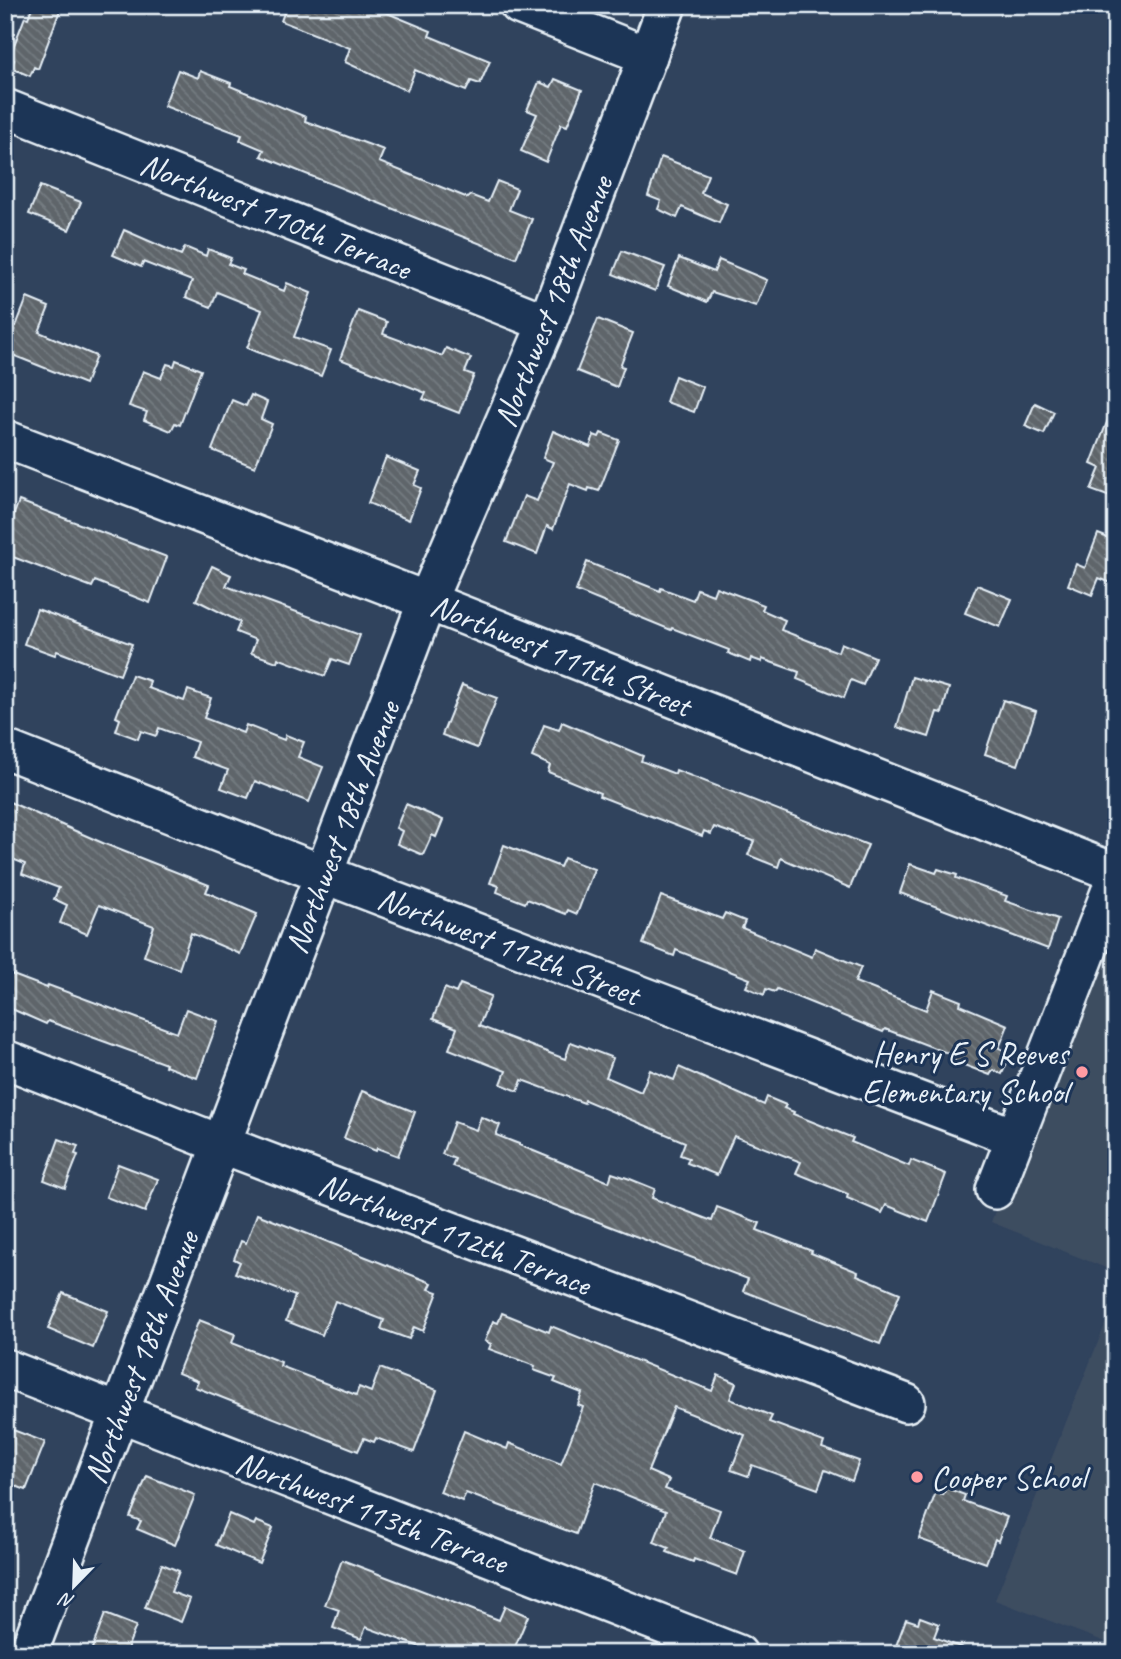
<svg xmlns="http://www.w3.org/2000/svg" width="1121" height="1659" viewBox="0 0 1121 1659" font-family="Caveat,sans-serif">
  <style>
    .built { fill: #3e4d61 }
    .building { fill: url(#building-back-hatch); stroke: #e8f1f8; stroke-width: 2 }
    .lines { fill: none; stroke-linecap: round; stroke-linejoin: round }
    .minor-casing { stroke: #e8f1f8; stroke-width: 42 }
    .minor { stroke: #1d3557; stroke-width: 37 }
    .poi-dot { fill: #ff9aa2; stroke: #1d3557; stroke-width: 2.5 }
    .labels { text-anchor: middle; stroke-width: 6; stroke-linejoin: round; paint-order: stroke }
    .street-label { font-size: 33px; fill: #e8f1f8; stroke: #1d3557 }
    .poi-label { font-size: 33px; fill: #e8f1f8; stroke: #1d3557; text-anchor: end }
  </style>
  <defs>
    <pattern id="building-back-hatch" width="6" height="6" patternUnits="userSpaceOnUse" patternTransform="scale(1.75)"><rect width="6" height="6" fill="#5e656b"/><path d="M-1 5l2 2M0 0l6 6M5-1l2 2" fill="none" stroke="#757c81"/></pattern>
  </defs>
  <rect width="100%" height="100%" fill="#30435d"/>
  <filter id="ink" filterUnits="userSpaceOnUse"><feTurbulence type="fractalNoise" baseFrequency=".0143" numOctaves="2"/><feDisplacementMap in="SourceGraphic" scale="14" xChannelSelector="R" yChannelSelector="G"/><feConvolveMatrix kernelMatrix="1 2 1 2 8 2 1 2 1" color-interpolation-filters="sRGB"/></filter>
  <g filter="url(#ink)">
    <g class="built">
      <polygon points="1105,917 1116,921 1116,1272 991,1222"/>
      <polygon points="1116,1297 1116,1646 995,1600"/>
    </g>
    <g class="building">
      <polygon points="33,5 62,5 38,69 34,67 30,76 11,68 14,60 9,58 25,17 28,18"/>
      <polygon points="287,5 368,5 431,31 429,36 490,61 480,84 471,81 466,91 415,70 407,91 345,62 350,48 281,21"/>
      <polygon points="178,70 198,78 200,71 231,83 230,86 306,117 305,121 384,150 379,162 468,198 470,195 488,202 497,181 517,189 509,210 532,219 516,258 261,156 264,150 240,140 242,135 164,106"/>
      <polygon points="555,79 582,90 567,126 561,124 546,162 521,151 537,114 527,110 539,82 551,87"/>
      <polygon points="661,157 708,175 701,193 727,204 719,223 682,207 677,218 658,209 661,201 648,196"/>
      <polygon points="40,186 81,202 69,230 29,214"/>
      <polygon points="124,230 181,255 185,247 206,256 208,249 231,258 228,264 244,270 242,274 284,291 287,283 311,293 294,337 331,350 321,376 247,348 262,310 217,292 211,307 186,297 192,281 143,262 141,267 113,255"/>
      <polygon points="622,251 665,267 655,291 613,274"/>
      <polygon points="679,258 714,272 719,260 767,280 756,306 712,292 707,302 668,286"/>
      <polygon points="27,298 49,307 39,332 96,356 85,384 5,352 5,322 16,326"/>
      <polygon points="358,311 387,322 383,334 442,356 446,348 471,358 465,372 474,375 459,413 423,399 426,393 340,359"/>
      <polygon points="598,319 633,333 620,366 624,367 617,387 577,371"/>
      <polygon points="176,360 201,370 180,425 175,423 171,431 144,420 147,412 129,406 143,371 161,378 167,364 174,366"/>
      <polygon points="675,376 703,387 694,412 666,402"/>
      <polygon points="251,395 267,402 261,419 272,424 255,467 212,450 232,400 246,406"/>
      <polygon points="1035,403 1054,412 1044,434 1025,426"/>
      <polygon points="1114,404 1116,404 1116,499 1091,490 1100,468 1091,464"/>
      <polygon points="553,431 590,447 594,435 599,437 601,433 619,440 599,491 589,488 588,491 570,484 553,529 547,526 537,554 506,542 524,496 537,501 553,462 543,458"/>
      <polygon points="386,457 420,471 414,485 421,488 409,520 368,503"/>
      <polygon points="19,501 167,557 150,603 95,581 92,587 5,554 5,536"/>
      <polygon points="1098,534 1116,541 1116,585 1099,578 1092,595 1068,585 1076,564 1085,568"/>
      <polygon points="587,562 660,591 661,588 693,600 697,589 713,595 716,587 764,605 762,610 785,620 781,630 838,652 841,643 875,657 863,685 851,680 844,698 797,679 799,672 762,659 762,662 751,658 750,662 728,653 729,650 672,628 671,630 576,591"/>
      <polygon points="212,566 231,575 226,586 360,635 349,665 332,659 325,676 278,658 277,662 251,653 256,640 236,632 240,622 196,600"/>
      <polygon points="977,585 1012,599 1000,627 965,613"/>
      <polygon points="37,609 132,644 120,675 57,651 55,655 24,644"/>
      <polygon points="132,675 150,681 148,688 184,701 188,690 211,698 204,718 243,733 246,725 284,740 286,735 304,742 298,757 323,767 309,802 255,781 248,798 221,788 228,770 192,757 197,742 159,728 156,736 141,731 138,739 116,731 120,719 116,717"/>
      <polygon points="912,677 949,688 942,713 937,712 929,737 897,727"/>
      <polygon points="462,685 497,698 477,748 442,735"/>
      <polygon points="1003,700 1036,711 1018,765 985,754"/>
      <polygon points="562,722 643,756 641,761 675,774 676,770 868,845 850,888 781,858 778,867 748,855 754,841 714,827 711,834 704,831 702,836 599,796 600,793 548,772 550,765 532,757 544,725 559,730"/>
      <polygon points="5,800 105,844 209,885 206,892 257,914 240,954 191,933 179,969 144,956 154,926 99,905 87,934 60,923 67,905 54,899 59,888 22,874 25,864 5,856"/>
      <polygon points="406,804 443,820 436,837 432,835 423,855 397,844 402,831 396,828"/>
      <polygon points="504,845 560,867 564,858 594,869 577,914 568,910 566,914 527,899 525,903 497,892 499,886 490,883"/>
      <polygon points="910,864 936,873 938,869 957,875 956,878 1007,896 1005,901 1058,919 1048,949 900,893"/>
      <polygon points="661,896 722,919 725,913 745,921 742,928 812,957 815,948 861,967 855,982 926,1010 933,990 961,1001 960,1005 1008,1025 999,1048 1011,1053 1002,1074 993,1070 990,1075 951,1060 953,1055 885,1029 883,1032 777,989 775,992 766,989 764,995 746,987 750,979 676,950 674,956 643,944"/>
      <polygon points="5,972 47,988 48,985 177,1033 186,1009 218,1021 197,1078 165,1066 166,1064 48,1021 46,1024 5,1006"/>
      <polygon points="460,984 491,996 479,1026 565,1059 571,1042 613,1058 606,1077 641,1092 650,1070 674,1080 679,1067 764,1105 767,1097 786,1105 784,1108 794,1112 793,1114 853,1138 851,1142 909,1166 911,1160 946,1174 928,1222 886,1205 882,1213 847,1198 848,1194 796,1173 801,1162 734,1136 717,1175 687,1163 689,1158 680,1155 685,1142 585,1100 584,1103 522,1080 518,1091 501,1084 506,1071 449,1049 457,1028 433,1019 445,988 456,993"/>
      <polygon points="362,1091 415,1112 398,1156 377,1148 376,1151 344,1138"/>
      <polygon points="481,1117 500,1125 496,1135 519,1144 519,1145 609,1182 612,1173 630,1179 655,1189 652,1198 712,1221 717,1207 760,1223 757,1230 812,1251 811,1253 858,1272 857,1275 900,1293 880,1344 743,1291 748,1279 452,1166 455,1159 442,1154 454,1122 476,1130"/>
      <polygon points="59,1139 78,1146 75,1154 78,1155 65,1188 44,1180"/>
      <polygon points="118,1164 158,1179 145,1212 106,1197"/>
      <polygon points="257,1214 432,1283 429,1289 438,1292 423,1331 414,1327 409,1339 381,1329 384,1320 335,1301 322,1335 286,1321 295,1296 235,1273 240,1262 234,1259 241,1241 246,1243"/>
      <polygon points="63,1293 108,1311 93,1348 48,1329"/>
      <polygon points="502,1313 549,1332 551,1326 712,1391 718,1375 736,1383 730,1399 772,1416 769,1422 824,1442 822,1448 859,1461 852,1481 825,1470 818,1489 752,1465 748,1476 731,1470 745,1435 674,1407 648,1471 669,1480 665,1489 720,1510 710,1538 745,1551 737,1575 694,1559 693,1562 667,1552 669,1548 654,1542 666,1511 595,1482 576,1534 466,1493 462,1501 440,1492 464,1431 507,1449 509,1443 561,1464 583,1407 578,1405 582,1393 554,1382 556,1378 534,1370 535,1366 489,1349 491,1344 485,1341 493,1321 498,1323"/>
      <polygon points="199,1320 235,1334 232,1343 281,1362 280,1366 356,1395 359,1387 371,1392 380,1368 437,1390 414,1452 376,1438 374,1442 364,1438 358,1451 195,1387 198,1381 178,1373"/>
      <polygon points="5,1427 45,1442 26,1490 5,1482"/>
      <polygon points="147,1476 195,1495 175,1545 137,1529 141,1521 130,1517"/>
      <polygon points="946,1488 965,1495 963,1501 1007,1517 998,1541 995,1539 986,1563 919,1539 936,1492 943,1495"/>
      <polygon points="229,1514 254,1525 256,1521 273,1528 259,1563 216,1545"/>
      <polygon points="342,1560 499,1620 505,1606 528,1616 512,1654 424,1654 426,1649 366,1627 361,1639 333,1628 339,1610 325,1605"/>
      <polygon points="162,1564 179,1571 171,1592 190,1599 181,1622 145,1608"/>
      <polygon points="105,1614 136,1626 125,1654 90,1654"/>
      <polygon points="920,1617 939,1624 934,1637 973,1652 973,1654 893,1654 906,1619 918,1623"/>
    </g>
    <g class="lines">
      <defs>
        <g id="minor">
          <polyline points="519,5 648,56"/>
          <polyline points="5,108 547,323"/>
          <polyline points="5,439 427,601 1116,873"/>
          <polyline points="5,749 323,874 1014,1137"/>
          <polyline points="5,1059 221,1144 906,1403"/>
          <polyline points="995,1190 1116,877"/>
          <polyline points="5,1368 738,1654"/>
          <polyline points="28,1654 427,601 547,323 667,5"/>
        </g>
      </defs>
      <use href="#minor" class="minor-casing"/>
      <use href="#minor" class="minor"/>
    </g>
  </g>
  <g class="poi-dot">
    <circle cx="1082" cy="1072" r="7"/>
    <circle cx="917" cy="1477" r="7"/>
  </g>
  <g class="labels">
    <g class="street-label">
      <text transform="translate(276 215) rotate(22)" y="12">Northwest 110th Terrace</text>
      <text transform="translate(552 301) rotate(-68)" y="12">Northwest 18th Avenue</text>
      <text transform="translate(561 654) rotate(22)" y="12">Northwest 111th Street</text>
      <text transform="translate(341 827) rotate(-69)" y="12">Northwest 18th Avenue</text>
      <text transform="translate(509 945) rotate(21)" y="12">Northwest 112th Street</text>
      <text transform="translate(455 1233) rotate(21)" y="12">Northwest 112th Terrace</text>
      <text transform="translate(140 1357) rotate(-69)" y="12">Northwest 18th Avenue</text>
      <text transform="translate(372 1511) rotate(21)" y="12">Northwest 113th Terrace</text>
    </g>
    <g class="poi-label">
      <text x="1068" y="1065">Henry E S Reeves<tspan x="1068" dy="38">Elementary School</tspan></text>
      <text x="931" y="1489" text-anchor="start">Cooper School</text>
    </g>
  </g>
  <rect width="1121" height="1659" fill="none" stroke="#1d3557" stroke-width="28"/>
  <rect x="14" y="14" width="1093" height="1631" fill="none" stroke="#e8f1f8" stroke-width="2.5" filter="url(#ink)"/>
  <g transform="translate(74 1586) rotate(203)" stroke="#1d3557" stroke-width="5" paint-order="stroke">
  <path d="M0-5L12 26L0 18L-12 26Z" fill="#e8f1f8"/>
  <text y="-10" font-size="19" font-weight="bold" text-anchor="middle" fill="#e8f1f8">N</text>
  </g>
</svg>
